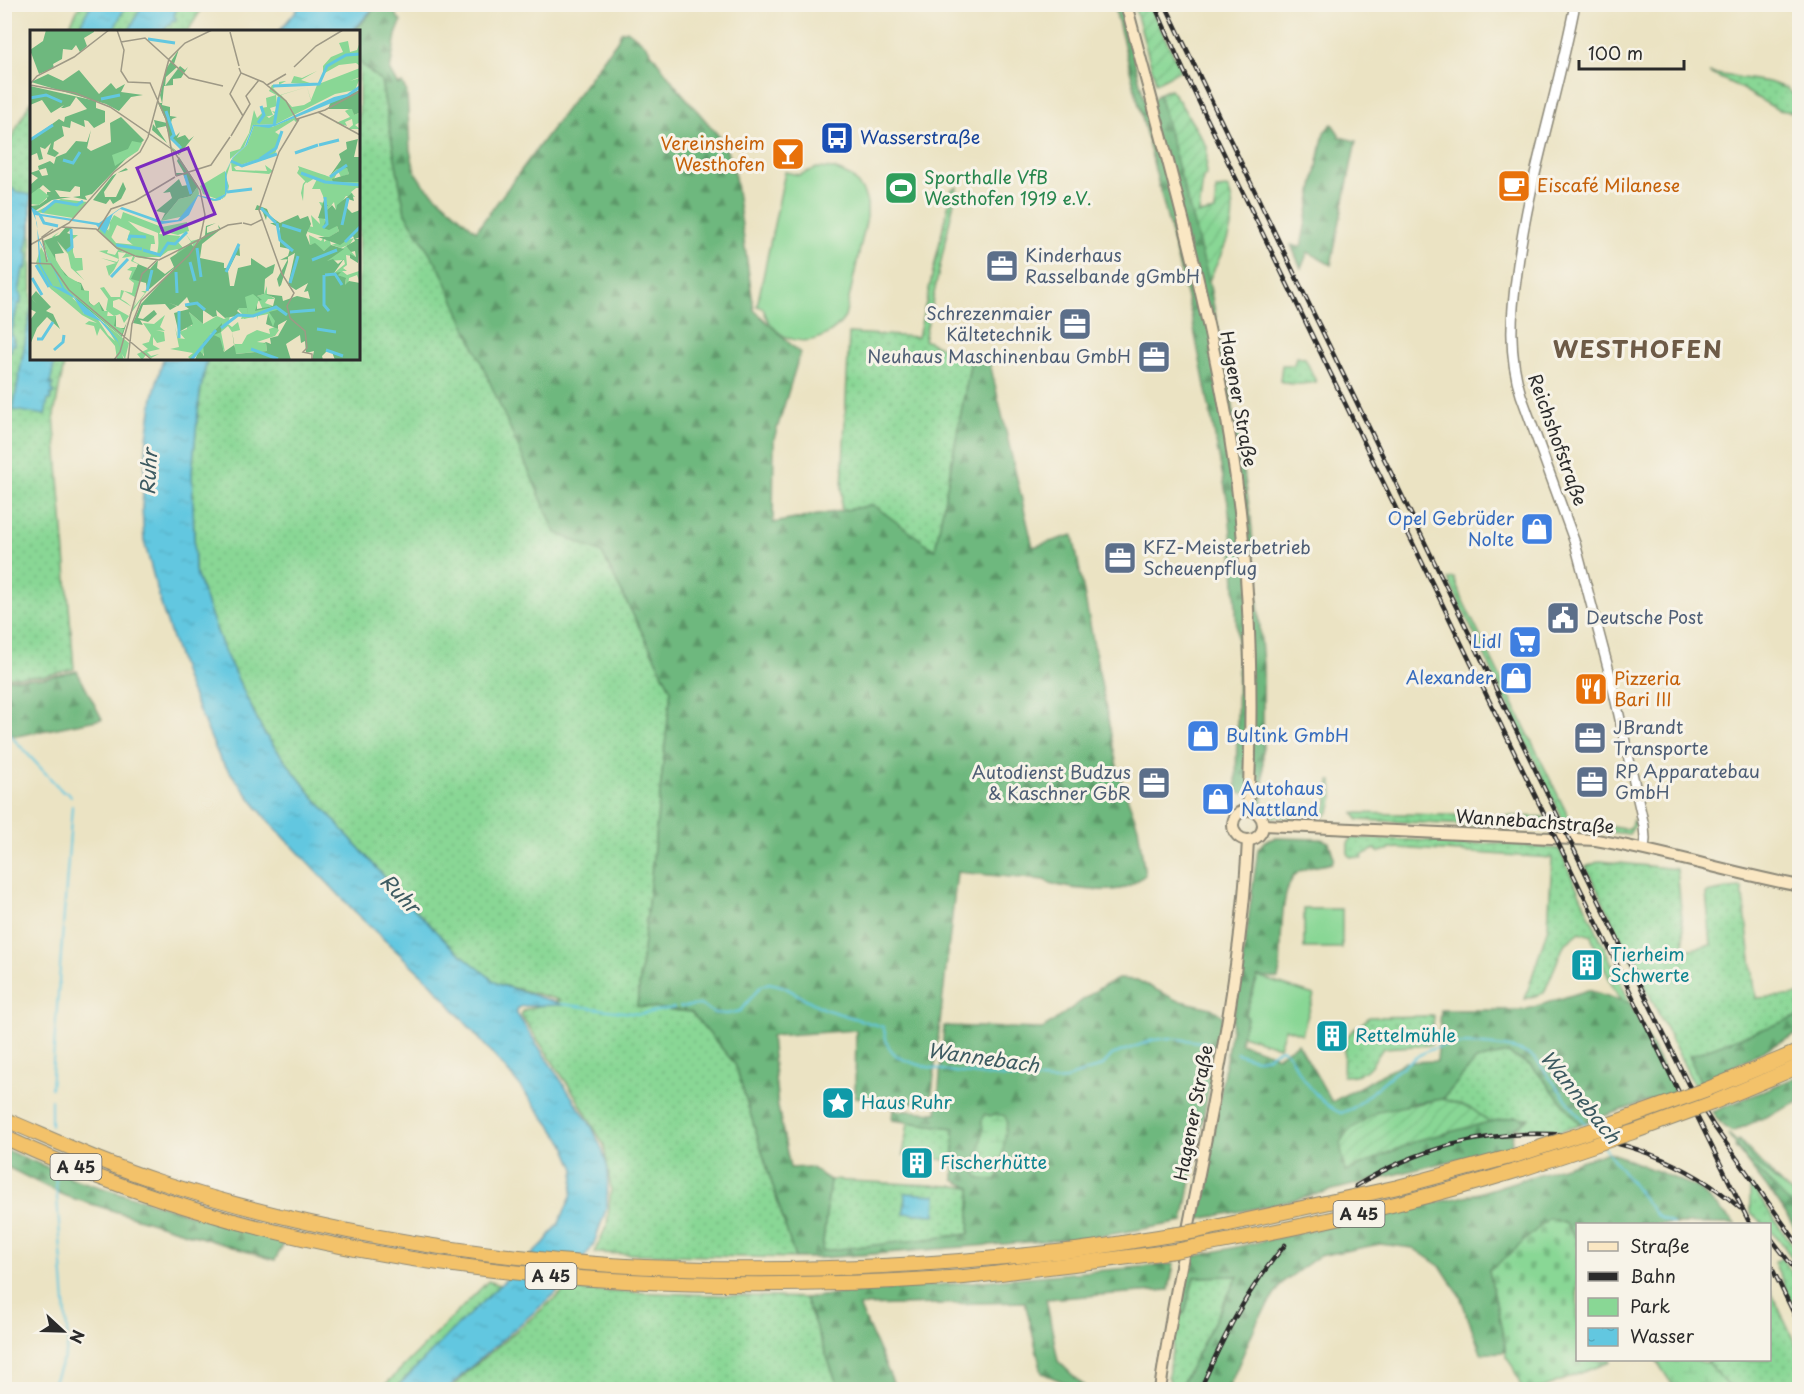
<svg xmlns="http://www.w3.org/2000/svg" width="1804" height="1394" viewBox="0 0 1804 1394" font-family="'Playpen Sans',sans-serif">
  <style>
    .grass { fill: url(#grass-dots); stroke: #5a8160; stroke-width: 1.5 }
    .forest { fill: url(#forest-firs); stroke: #4c7254; stroke-width: 1.5 }
    .wetland { fill: url(#wetland-marsh); stroke: #5a8160; stroke-width: 1.5 }
    .cemetery { fill: url(#cemetery-stones); stroke: #5a8160; stroke-width: 1.5 }
    .park { fill: #89d795; stroke: #5a8160; stroke-width: 1.5 }
    .garden { fill: url(#garden-furrows); stroke: #5a8160; stroke-width: 1.5 }
    .water { fill: url(#water-ripples); stroke: #467986; stroke-width: 1.5 }
    .lines { fill: none; stroke-linecap: round; stroke-linejoin: round }
    .stream { stroke: #62c7e0; stroke-width: 2 }
    .tertiary-casing { stroke: #8b8777; stroke-width: 12 }
    .secondary-casing { stroke: #8b8777; stroke-width: 14 }
    .motorway-casing { stroke: #8b8777; stroke-width: 16 }
    .tertiary { stroke: #fff; stroke-width: 9 }
    .secondary { stroke: #fae7c3; stroke-width: 10 }
    .motorway { stroke: #f3c26a; stroke-width: 14 }
    .rail-casing { stroke: #2b2b2b; stroke-width: 4.5 }
    .rail { stroke: #f7f3e8; stroke-width: 2; stroke-dasharray: 7; stroke-linecap: butt }
    .motorway-bridge-casing { stroke: #8b8777; stroke-width: 16; stroke-linecap: butt }
    .motorway-bridge { stroke: #f3c26a; stroke-width: 14 }
    .labels { text-anchor: middle; stroke-width: 6; stroke-linejoin: round; paint-order: stroke }
    .shield { fill: #f7f3e8; stroke: #686764; stroke-width: 1.5 }
    .shield-label { font-size: 16px; font-weight: bold; fill: #2b2b2b }
    .transit-label { font-size: 18px; fill: #164399; stroke: #f7f3e8; text-anchor: start }
    .food-label { font-size: 18px; fill: #c56008; stroke: #f7f3e8; text-anchor: start }
    .leisure-label { font-size: 18px; fill: #27864d; stroke: #f7f3e8; text-anchor: start }
    .service-label { font-size: 18px; fill: #4e5e75; stroke: #f7f3e8; text-anchor: start }
    .street-label { font-size: 18px; fill: #2b2b2b; stroke: #f7f3e8 }
    .shop-label { font-size: 18px; fill: #366cbe; stroke: #f7f3e8; text-anchor: end }
    .culture-label { font-size: 18px; fill: #0d838f; stroke: #f7f3e8; text-anchor: start }
    .water-label { font-size: 20px; font-style: italic; fill: #3c5a61; stroke: #f7f3e8 }
    .district-label { font-size: 24px; font-weight: bold; letter-spacing: 1.5px; fill: #6e5b47; stroke: #f7f3e8 }
    .inset-river { fill: none; stroke: #62c7e0; stroke-width: 3 }
    .inset-road { fill: none; stroke: #9e9986; stroke-width: 1.5 }
    .view { fill: #7b2cbf; fill-opacity: 0.15; stroke: #7b2cbf; stroke-width: 3 }
    .inset-edge { fill: none; stroke: #2b2b2b; stroke-width: 3 }
  </style>
  <defs>
    <pattern id="grass-dots" width="8" height="8" patternUnits="userSpaceOnUse" patternTransform="scale(1.5)"><rect width="8" height="8" fill="#89d795"/><path d="M2 2h.1M6 6h.1" fill="none" stroke="#76b981" stroke-width="1.8" stroke-linecap="round"/></pattern>
    <pattern id="forest-firs" width="22" height="20" patternUnits="userSpaceOnUse" patternTransform="scale(1.5)"><rect width="22" height="20" fill="#6eb87e"/><path d="M5 1l3.5 6h-7zM16 11l3.5 6h-7z" fill="#5b9667"/></pattern>
    <pattern id="wetland-marsh" width="20" height="14" patternUnits="userSpaceOnUse" patternTransform="scale(1.5)"><rect width="20" height="14" fill="#89d795"/><path d="M1 5h8M5 5V1M11 12h8M15 12V8" fill="none" stroke="#76b981"/></pattern>
    <pattern id="cemetery-stones" width="16" height="16" patternUnits="userSpaceOnUse" patternTransform="scale(1.5)"><rect width="16" height="16" fill="#89d795"/><path d="M2 7V4a2 2 0 0 1 4 0v3zM10 15v-3a2 2 0 0 1 4 0v3z" fill="#76b981"/></pattern>
    <pattern id="garden-furrows" width="10" height="10" patternUnits="userSpaceOnUse" patternTransform="scale(1.5)"><rect width="10" height="10" fill="#89d795"/><path d="M-1 1l2-2M0 10L10 0M9 11l2-2" fill="none" stroke="#76b981"/></pattern>
    <pattern id="water-ripples" width="26" height="14" patternUnits="userSpaceOnUse" patternTransform="scale(1.5)"><rect width="26" height="14" fill="#62c7e0"/><path d="M2 4q2-2 4 0t4 0M15 11q2-2 4 0t4 0" fill="none" stroke="#55abc0"/></pattern>
  </defs>
  <rect width="100%" height="100%" fill="#f7f3e8"/>
  <filter id="ink" filterUnits="userSpaceOnUse"><feTurbulence type="fractalNoise" baseFrequency=".0167" numOctaves="2"/><feDisplacementMap in="SourceGraphic" scale="12" xChannelSelector="R" yChannelSelector="G"/><feConvolveMatrix kernelMatrix="1 2 1 2 8 2 1 2 1" color-interpolation-filters="sRGB"/></filter>
  <filter id="wash" filterUnits="userSpaceOnUse"><feTurbulence type="fractalNoise" baseFrequency=".008" numOctaves="4" result="noise"/><feDisplacementMap in="SourceGraphic" scale="24" xChannelSelector="R" yChannelSelector="G"/><feGaussianBlur stdDeviation="1.35" result="paint"/><feColorMatrix in="noise" values="0 0 0 0 0 0 0 0 0 0 0 0 0 0 0 0 0 1.4 0 .05"/><feComposite in="paint" operator="in"/></filter>
  <g filter="url(#wash)">
    <rect width="100%" height="100%" fill="#ebe3c3"/>
    <g class="grass">
      <polygon points="80,5 204,5 188,31 66,32"/>
      <polygon points="359,62 381,81 405,213 441,270 602,553 671,690 637,1006 691,1012 735,1064 795,1258 594,1253 607,1225 611,1189 604,1145 575,1095 521,1015 524,1010 560,1000 498,984 491,981 447,943 397,891 311,794 264,733 225,653 195,571 192,471 200,393 207,359 358,358"/>
      <polygon points="1709,73 1769,82 1788,89 1799,101 1799,113 1778,110 1737,86"/>
      <polygon points="31,100 32,358 65,359 54,415 74,669 44,676 5,677 4,153"/>
      <polygon points="957,187 924,340 945,349 972,355 935,551 873,505 841,511 849,333 918,337 952,189"/>
      <path d="M1296 357 1305 358 1316 382C1304 384 1292 386 1280 381L1282 365H1294Z"/>
      <polygon points="1454,578 1464,603 1570,820 1624,829 1630,828 1633,820 1635,825 1629,834 1571,828 1568,830 1448,579"/>
      <path d="M1330 781H1332C1333 794 1336 809 1323 817H1273C1265 814 1259 806 1258 798H1263V806L1270 811 1320 812 1327 807Z"/>
      <polygon points="1354,813 1544,817 1549,829 1516,825 1491,826 1358,820"/>
      <polygon points="1352,838 1438,841 1456,845 1495,843 1559,849 1630,1003 1623,1002 1613,988 1591,936 1580,932 1564,945 1544,993 1525,999 1548,927 1552,858 1397,848 1378,852 1375,849 1362,855 1362,858 1351,857 1348,855 1348,843"/>
      <polygon points="1600,861 1677,869 1685,950 1711,945 1706,893 1727,889 1742,888 1756,998 1799,995 1799,1016 1690,1056 1701,1083 1694,1085 1586,867"/>
      <path d="M1434 1016 1431 1045 1383 1048C1370 1067 1368 1076 1343 1076 1344 1065 1342 1041 1350 1033 1356 1027 1363 1024 1369 1017Z"/>
      <polygon points="1508,1053 1533,1067 1580,1124 1560,1131 1514,1128 1528,1119 1515,1117 1489,1122 1472,1109 1443,1099 1475,1060"/>
      <polygon points="908,1122 954,1128 954,1161 903,1155"/>
      <polygon points="830,1180 971,1187 969,1234 822,1252"/>
      <polygon points="1750,1184 1799,1254 1799,1269 1781,1242 1770,1231 1770,1224 1763,1224 1750,1212"/>
      <polygon points="1782,1258 1799,1283 1799,1316 1774,1262"/>
      <polygon points="1238,1276 1179,1389 1173,1389 1168,1376 1178,1315 1185,1313 1194,1277"/>
      <polygon points="488,1281 500,1285 395,1389 380,1390"/>
      <polygon points="1770,1289 1799,1352 1799,1389 1731,1389 1708,1363 1707,1360 1770,1360"/>
      <polygon points="565,1290 805,1298 839,1389 450,1390 467,1372"/>
    </g>
    <g class="forest">
      <path d="M377 5H390L401 22 396 35 390 71 398 85 402 83 407 92 410 150 415 172 423 184 476 231 617 41 621 32 627 30 645 44 675 85 724 142 735 177 754 310 800 353 774 439 773 523 873 505 935 550 972 355 989 359 1033 547 1073 535 1118 772 1138 827 1145 875C1138 880 1128 888 1120 889 1103 892 1059 889 1044 880L957 872 932 1093 927 1102 922 1104 855 1097 856 1030 771 1036 778 1107 790 1168 810 1167 830 1180 822 1251 969 1234 971 1188 954 1180V1128L892 1120 893 1110 937 1113 944 1026 1043 1029 1098 989 1118 979 1137 980 1176 1000 1211 1008 1223 1016 1183 1222 1095 1237 821 1258H795L735 1064 691 1012 637 1006 671 690 602 553 556 533 441 271 405 213 381 81 359 62 358 32H354Z"/>
      <polygon points="1114,5 1120,5 1146,106 1159,94 1209,281 1239,439 1251,519 1263,665 1263,797 1236,792 1238,661 1234,562 1228,503 1191,314"/>
      <polygon points="1332,124 1339,134 1339,137 1356,141 1331,265 1308,252 1301,268 1291,245 1301,247 1324,132"/>
      <polygon points="77,671 102,719 17,736 5,733 5,679 44,678"/>
      <path d="M1275 838 1321 839 1329 842 1334 858 1332 863C1322 866 1310 866 1300 871 1278 883 1282 946 1280 969L1278 979 1257 977 1245 1016 1247 1017 1240 1043 1278 1056 1298 1043 1332 1102 1405 1062 1437 1061 1441 1010H1524L1588 990 1630 1003 1675 1092 1580 1124 1533 1067 1508 1053 1476 1060 1443 1099 1413 1103 1345 1172 1418 1140 1489 1122 1515 1117 1529 1118 1514 1128 1511 1146 1268 1206 1199 1219 1242 965 1258 849 1265 841Z"/>
      <path d="M1799 1016V1033C1766 1048 1734 1067 1701 1083L1689 1056Z"/>
      <polygon points="1799,1076 1799,1102 1732,1132 1723,1126 1712,1112"/>
      <polygon points="1739,1140 1799,1203 1799,1235 1779,1203 1735,1147"/>
      <polygon points="4,1149 77,1180 284,1243 275,1260 65,1196 5,1166"/>
      <polygon points="1609,1152 1696,1187 1735,1224 1578,1224 1577,1240 1566,1224 1549,1218 1507,1257 1489,1270 1505,1344 1504,1352 1481,1353 1460,1296 1441,1267 1413,1248 1380,1244 1319,1256 1283,1282 1258,1320 1228,1389 1179,1389 1238,1276 1194,1277 1185,1313 1178,1315 1187,1258 1479,1193"/>
      <polygon points="1174,1264 1169,1290 1046,1299 1058,1361 1087,1389 1080,1389 1042,1373 1025,1302 859,1306 896,1389 839,1389 805,1298 859,1292"/>
    </g>
    <g class="wetland">
      <polygon points="985,1114 990,1116 996,1114 1005,1116 1007,1122 1000,1172 996,1180 981,1179 975,1173 983,1130 982,1121"/>
      <polygon points="1656,1360 1689,1360 1708,1363 1731,1389 1675,1389"/>
    </g>
    <polygon class="cemetery" points="1549,1218 1566,1224 1577,1240 1578,1360 1610,1360 1610,1362 1539,1389 1522,1389 1513,1367 1506,1357 1505,1344 1489,1270 1507,1257"/>
    <g class="park">
      <path d="M817 168 835 169 852 177 863 191 867 203V217L845 317C823 351 775 349 763 308L757 306 785 172 799 175Z"/>
      <rect x="1304" y="909" width="38" height="39"/>
      <polygon points="1258,977 1314,995 1302,1034 1285,1028 1279,1047 1242,1035 1248,1017 1245,1016"/>
      <path d="M1728 1134C1740 1142 1744 1152 1754 1162 1768 1176 1784 1187 1799 1198V1212L1748 1161Z"/>
    </g>
    <g class="garden">
      <polygon points="1134,5 1149,5 1181,70 1156,83"/>
      <path d="M1170 89 1179 101 1207 147 1206 176 1203 177 1199 214 1215 211 1216 189 1228 188C1242 222 1222 250 1209 281L1159 94Z"/>
      <polygon points="1443,1099 1472,1109 1489,1122 1418,1140 1345,1172 1340,1143 1347,1132 1378,1111"/>
    </g>
    <g class="water">
      <polygon points="91,4 126,4 126,5 113,31 77,31"/>
      <polygon points="142,5 178,5 174,16 176,18 175,21 172,20 170,25 168,25 164,31 129,31"/>
      <polygon points="301,5 301,4 376,5 353,31 279,31"/>
      <polygon points="9,188 14,189 14,191 31,195 31,227 26,252 28,253 28,263 27,263 26,269 23,269 19,293 21,294 21,304 18,304 11,335 13,336 13,341 15,342 15,345 12,345 11,351 8,350 5,372 4,193 5,189 8,190"/>
      <polygon points="31,308 32,358 55,359 50,384 53,384 52,390 54,391 54,394 51,394 50,400 48,400 45,415 13,410"/>
      <polygon points="163,359 207,359 200,393 192,471 195,571 225,653 264,733 311,794 397,891 447,943 498,984 564,1005 522,1006 517,1009 517,1014 592,1127 602,1149 608,1169 607,1207 593,1246 555,1294 466,1371 448,1389 395,1389 456,1327 544,1243 558,1225 571,1197 575,1169 564,1143 515,1080 432,984 362,919 265,817 220,759 187,683 163,611 144,541 142,508 147,438 153,397"/>
      <polygon points="905,1193 936,1195 935,1215 904,1213"/>
    </g>
    <g class="lines">
      <g class="stream">
        <polyline points="8,733 63,792 68,792 71,796"/>
        <polyline points="561,1004 639,1014 674,1008"/>
        <path d="M680 1007 700 1005 714 1013 727 1014 740 1011 761 986 769 983 782 986 824 1009 883 1027C887 1036 885 1045 892 1052 916 1075 1017 1077 1052 1081L1066 1080 1072 1076 1091 1070 1103 1065 1112 1055 1153 1040 1170 1038 1208 1043"/>
        <path d="M1237 1053C1246 1056 1256 1062 1266 1057 1272 1054 1275 1050 1283 1049 1290 1053 1290 1058 1294 1064 1306 1082 1320 1105 1341 1113L1353 1108C1375 1090 1409 1056 1435 1048 1452 1043 1477 1044 1495 1046 1510 1048 1526 1050 1537 1061L1587 1126"/>
        <polyline points="51,1088 72,806"/>
        <polyline points="51,1100 51,1125"/>
        <polyline points="1604,1147 1657,1216 1673,1224"/>
        <polyline points="54,1381 66,1353 68,1344 55,1171"/>
      </g>
    </g>
  </g>
  <g filter="url(#ink)">
    <g class="lines">
      <defs>
        <path id="tertiary" d="M1575 4C1558 94 1528 181 1517 272 1511 314 1508 354 1521 395L1575 543 1610 675 1644 826 1645 839 1644 848"/>
        <g id="secondary">
          <path d="M1126 4C1164 148 1206 291 1230 438 1250 561 1254 685 1248 809"/>
          <circle cx="1248" cy="825" r="15"/>
          <path d="M1264 825 1596 840C1665 852 1731 873 1800 886"/>
          <path d="M1160 1390C1186 1206 1239 1026 1248 840"/>
        </g>
        <g id="motorway">
          <polyline points="1705,1090 1800,1051"/>
          <polyline points="1712,1103 1800,1066"/>
          <path d="M4 1119C56 1141 107 1165 160 1182 455 1277 761 1285 1066 1251 1104 1247 1141 1239 1179 1234"/>
          <path d="M4 1137C297 1275 630 1298 949 1278 971 1277 993 1274 1015 1271 1068 1265 1122 1258 1175 1251"/>
          <polyline points="1197,1231 1398,1187 1517,1155"/>
          <path d="M1194 1247C1305 1227 1414 1202 1522 1169"/>
        </g>
      </defs>
      <use href="#tertiary" class="tertiary-casing"/>
      <use href="#secondary" class="secondary-casing"/>
      <use href="#motorway" class="motorway-casing"/>
      <use href="#tertiary" class="tertiary"/>
      <use href="#secondary" class="secondary"/>
      <use href="#motorway" class="motorway"/>
      <defs>
        <g id="rail">
          <polyline points="1154,4 1183,69 1687,1109"/>
          <polyline points="1165,4 1307,300 1688,1084 1713,1125 1800,1247"/>
          <polyline points="1688,1098 1750,1224"/>
          <path d="M1356 1186C1475 1112 1632 1114 1740 1208"/>
          <polyline points="1770,1237 1800,1276"/>
          <polyline points="1770,1264 1800,1326"/>
          <path d="M1200 1390C1223 1338 1247 1289 1285 1245"/>
        </g>
      </defs>
      <use href="#rail" class="rail-casing"/>
      <use href="#rail" class="rail"/>
      <defs>
        <g id="motorway-bridge">
          <polyline points="1517,1155 1599,1128 1705,1090"/>
          <polyline points="1522,1169 1633,1132 1712,1103"/>
          <polyline points="1179,1234 1197,1231"/>
          <polyline points="1175,1251 1194,1247"/>
        </g>
      </defs>
      <use href="#motorway-bridge" class="motorway-bridge-casing"/>
      <use href="#motorway-bridge" class="motorway-bridge"/>
    </g>
  </g>
  <defs>
    <symbol id="bus-square" viewBox="-11 -11 22 22"><rect x="-9" y="-9" width="18" height="18" rx="4" fill="#1a4fb4" stroke="#f7f3e8"/><path d="M-5-6H5V4H4V6H2V4H-2V6H-4V4H-5ZM-3.5-4V0h7V-4ZM-3.5 1.2v1.5H-2V1.2ZM2 1.2v1.5H3.5V1.2Z" fill="#fff"/></symbol>
    <symbol id="bar-square" viewBox="-11 -11 22 22"><rect x="-9" y="-9" width="18" height="18" rx="4" fill="#e8710a" stroke="#f7f3e8"/><path d="M-6-5H6L.8 .8V4.5H3.5V6h-7V4.5H-.8V.8Z" fill="#fff"/></symbol>
    <symbol id="cafe-square" viewBox="-11 -11 22 22"><rect x="-9" y="-9" width="18" height="18" rx="4" fill="#e8710a" stroke="#f7f3e8"/><path d="M-5.5-4.5H6V0H3Q3 3.5 0 3.5H-2.5Q-5.5 3.5-5.5 0ZM3-3.2v2h1.7v-2ZM-6 4.5H4V6H-6Z" fill="#fff"/></symbol>
    <symbol id="stadium-square" viewBox="-11 -11 22 22"><rect x="-9" y="-9" width="18" height="18" rx="4" fill="#2e9e5b" stroke="#f7f3e8"/><path d="M0-5a6.5 5 0 1 0 0 10a6.5 5 0 1 0 0-10ZM-3.5-1.8h7v3.6h-7Z" fill="#fff"/></symbol>
    <symbol id="office-square" viewBox="-11 -11 22 22"><rect x="-9" y="-9" width="18" height="18" rx="4" fill="#5c6f8a" stroke="#f7f3e8"/><path d="M-6-3h4V-5.5h4V-3h4V5H-6ZM-1-4.5V-3h2v-1.5ZM-6 0V1H6V0Z" fill="#fff"/></symbol>
    <symbol id="shop-square" viewBox="-11 -11 22 22"><rect x="-9" y="-9" width="18" height="18" rx="4" fill="#3f7fe0" stroke="#f7f3e8"/><path d="M-5-2.5h2.3a2.7 3.5 0 0 1 5.4 0H5L5.5 6h-11ZM-1.5-2.5h3a1.5 2.3 0 0 0-3 0Z" fill="#fff"/></symbol>
    <symbol id="civic-square" viewBox="-11 -11 22 22"><rect x="-9" y="-9" width="18" height="18" rx="4" fill="#5c6f8a" stroke="#f7f3e8"/><path d="M-.6-6.5H3V-4.5H.6V-3L4-1V1h2V6H-6V1h2V-1L-.6-3ZM-1.2 2.5V6h2.4V2.5Z" fill="#fff"/></symbol>
    <symbol id="supermarket-square" viewBox="-11 -11 22 22"><rect x="-9" y="-9" width="18" height="18" rx="4" fill="#3f7fe0" stroke="#f7f3e8"/><path d="M-6-5.5h2.5l.6 2H6L4.5 2H-2.5L-4.4-4H-6ZM-1.5 3.2a1.3 1.3 0 1 0 .1 0ZM3 3.2a1.3 1.3 0 1 0 .1 0Z" fill="#fff"/></symbol>
    <symbol id="restaurant-square" viewBox="-11 -11 22 22"><rect x="-9" y="-9" width="18" height="18" rx="4" fill="#e8710a" stroke="#f7f3e8"/><path d="M-5-6h1v4h1v-4h1v4h1v-4h1v5L-1.5 .5V6h-2V.5L-5-1ZM5-6V6H3V1.5H1.5Q1.5-4 5-6Z" fill="#fff"/></symbol>
    <symbol id="building-square" viewBox="-11 -11 22 22"><rect x="-9" y="-9" width="18" height="18" rx="4" fill="#0f9aa8" stroke="#f7f3e8"/><path d="M-4-6H4V6H1V3H-1V6H-4ZM-2.5-4.3h1.7v1.8h-1.7ZM.8-4.3h1.7v1.8H.8ZM-2.5-1h1.7V.8h-1.7ZM.8-1h1.7V.8H.8Z" fill="#fff"/></symbol>
    <symbol id="sight-square" viewBox="-11 -11 22 22"><rect x="-9" y="-9" width="18" height="18" rx="4" fill="#0f9aa8" stroke="#f7f3e8"/><path d="M0-6L1.8-2.2L6-1.7L2.9 1.2L3.7 5.4L0 3.3L-3.7 5.4L-2.9 1.2L-6-1.7L-1.8-2.2Z" fill="#fff"/></symbol>
  </defs>
  <g fill-rule="evenodd">
    <use href="#bus-square" x="818" y="119" width="38" height="38"/>
    <use href="#bar-square" x="769" y="135" width="38" height="38"/>
    <use href="#cafe-square" x="1495" y="167" width="38" height="38"/>
    <use href="#stadium-square" x="882" y="169" width="38" height="38"/>
    <use href="#office-square" x="983" y="247" width="38" height="38"/>
    <use href="#office-square" x="1056" y="305" width="38" height="38"/>
    <use href="#office-square" x="1135" y="338" width="38" height="38"/>
    <use href="#shop-square" x="1518" y="510" width="38" height="38"/>
    <use href="#office-square" x="1101" y="539" width="38" height="38"/>
    <use href="#civic-square" x="1544" y="599" width="38" height="38"/>
    <use href="#supermarket-square" x="1506" y="623" width="38" height="38"/>
    <use href="#shop-square" x="1497" y="659" width="38" height="38"/>
    <use href="#restaurant-square" x="1572" y="670" width="38" height="38"/>
    <use href="#shop-square" x="1184" y="717" width="38" height="38"/>
    <use href="#office-square" x="1571" y="719" width="38" height="38"/>
    <use href="#office-square" x="1573" y="763" width="38" height="38"/>
    <use href="#office-square" x="1135" y="764" width="38" height="38"/>
    <use href="#shop-square" x="1199" y="780" width="38" height="38"/>
    <use href="#building-square" x="1568" y="946" width="38" height="38"/>
    <use href="#building-square" x="1313" y="1017" width="38" height="38"/>
    <use href="#sight-square" x="819" y="1084" width="38" height="38"/>
    <use href="#building-square" x="898" y="1144" width="38" height="38"/>
  </g>
  <g class="labels">
    <g class="shield">
      <rect x="50.5" y="1154" width="51" height="26" rx="4.5"/>
      <rect x="1333.5" y="1201" width="51" height="26" rx="4.5"/>
      <rect x="525.5" y="1263" width="51" height="26" rx="4.5"/>
    </g>
    <g class="shield-label">
      <text x="76" y="1173">A 45</text>
      <text x="1359" y="1220">A 45</text>
      <text x="551" y="1282">A 45</text>
    </g>
    <g class="transit-label">
      <text x="860" y="144">Wasserstraße</text>
    </g>
    <g class="food-label">
      <text x="765" y="150" text-anchor="end">Vereinsheim<tspan x="765" dy="21">Westhofen</tspan></text>
      <text x="1537" y="192">Eiscafé Milanese</text>
      <text x="1614" y="685">Pizzeria<tspan x="1614" dy="21">Bari III</tspan></text>
    </g>
    <g class="leisure-label">
      <text x="924" y="184">Sporthalle VfB<tspan x="924" dy="21">Westhofen 1919 e.V.</tspan></text>
    </g>
    <g class="service-label">
      <text x="1025" y="262">Kinderhaus<tspan x="1025" dy="21">Rasselbande gGmbH</tspan></text>
      <text x="1052" y="320" text-anchor="end">Schrezenmaier<tspan x="1052" dy="21">Kältetechnik</tspan></text>
      <text x="1131" y="363" text-anchor="end">Neuhaus Maschinenbau GmbH</text>
      <text x="1143" y="554">KFZ-Meisterbetrieb<tspan x="1143" dy="21">Scheuenpflug</tspan></text>
      <text x="1586" y="624">Deutsche Post</text>
      <text x="1613" y="734">JBrandt<tspan x="1613" dy="21">Transporte</tspan></text>
      <text x="1615" y="778">RP Apparatebau<tspan x="1615" dy="21">GmbH</tspan></text>
      <text x="1131" y="779" text-anchor="end">Autodienst Budzus<tspan x="1131" dy="21">&amp; Kaschner GbR</tspan></text>
    </g>
    <g class="street-label">
      <text transform="translate(1238 399) rotate(80)" y="6">Hagener Straße</text>
      <text transform="translate(1557 440) rotate(70)" y="6">Reichshofstraße</text>
      <text transform="translate(1535 822) rotate(4)" y="6">Wannebachstraße</text>
      <text transform="translate(1194 1113) rotate(-79)" y="6">Hagener Straße</text>
    </g>
    <g class="shop-label">
      <text x="1514" y="525">Opel Gebrüder<tspan x="1514" dy="21">Nolte</tspan></text>
      <text x="1502" y="648">Lidl</text>
      <text x="1493" y="684">Alexander</text>
      <text x="1226" y="742" text-anchor="start">Bultink GmbH</text>
      <text x="1241" y="795" text-anchor="start">Autohaus<tspan x="1241" dy="21">Nattland</tspan></text>
    </g>
    <g class="culture-label">
      <text x="1610" y="961">Tierheim<tspan x="1610" dy="21">Schwerte</tspan></text>
      <text x="1355" y="1042">Rettelmühle</text>
      <text x="861" y="1109">Haus Ruhr</text>
      <text x="940" y="1169">Fischerhütte</text>
    </g>
    <g class="water-label">
      <text transform="translate(149 472) rotate(-87)" y="7">Ruhr</text>
      <text transform="translate(400 894) rotate(46)" y="7">Ruhr</text>
      <text transform="translate(983 1058) rotate(8)" y="7">Wannebach</text>
      <text transform="translate(1580 1097) rotate(51)" y="7">Wannebach</text>
    </g>
    <g class="district-label">
      <text x="1638" y="358">WESTHOFEN</text>
    </g>
  </g>
  <g transform="translate(30 30)">
    <rect width="330" height="330" fill="#ebe3c3"/>
    <path d="M330 38V47L320 51 330 48 325 60 305 64 246 94 223 95 214 117 200 129V122L210 119 219 103 224 80 227 88 232 83 239 88 245 84 242 81 246 82 248 66 239 61 242 55H249V52L255 51H256L243 58 250 65 277 57 281 70 287 55 261 53 264 46 272 48 287 41 271 50 286 55ZM277 57 281 71 274 75 262 77 251 65ZM330 76V92L325 95 330 99H318L323 95 322 89 315 92 317 96 306 93 320 87 315 81 319 79H323L324 85 329 83ZM266 87 267 93 264 90 245 102 251 106 245 124 204 137 206 140 237 141 235 135 243 141 239 144 202 141 201 132 196 148 199 156 198 161 203 162 202 142 203 162 198 161 195 167 189 170 183 171 174 167 190 170 196 165 198 158 195 150 196 141 204 127 217 115 224 96 242 97ZM268 136 300 147 307 139 317 137 319 144 311 147 308 141 303 151 330 155 321 162 325 167 316 166 306 181 304 172 295 183 298 175 293 179 289 172 295 173 293 166 290 159H282L287 149 279 148 274 155 273 171 271 163 273 154 277 149 272 147ZM195 141V164L187 169 173 164 170 156ZM168 156 169 164 155 186 131 191 149 169 161 166ZM93 182 132 197 157 192 159 201 148 205 131 201 129 204 150 206 147 211 153 218 161 212 155 203 161 211 169 209 166 216 162 222 163 214 146 224 149 220 139 213 138 220 129 225 128 203 98 191 109 201 124 206 125 214H121L120 221 113 219 119 224 111 227 108 222 91 221 104 226V227H111L124 229V230L105 227 103 231 109 234H108L101 231 103 226 92 228 96 223 88 222 89 230 84 240 79 246 76 236 86 233 71 228 87 232 89 229 69 221 78 220 77 223 85 225 88 220 69 201 70 197 74 203 76 204 79 200 80 193 76 202 69 195 81 185 80 192 84 185 91 189ZM87 195 100 201 97 210 103 215 91 217 80 210ZM281 185 290 194 289 188 294 186 296 195 307 196 309 201 298 208 278 202 279 196 283 197ZM29 202 25 206 27 212 37 222 43 217 42 211 43 205H48L43 209V222L45 228H52L53 240 46 241 54 250 41 238 38 224 22 207ZM279 205 291 211 294 207V212L299 208 301 215 324 208 320 214 311 218 302 215 294 221 284 214 280 215ZM316 216 326 227 316 225 317 235 313 238 317 241H312L317 245 329 241 330 233V253L327 245 319 248 318 255H315L316 249 304 243 315 234 314 230 296 231ZM11 217 33 259 53 278 49 272 66 283 55 278 53 283 67 288 78 305 85 311 74 293 99 313 95 329 92 324 94 330 87 329 85 316 70 298 67 306 64 296 55 294 59 291 67 293 52 285 19 257 6 233ZM101 237H106L105 246 111 247 103 249 110 250 105 267 94 261 91 269 96 272 102 277 89 269 83 271V277L99 286 107 269 104 277 115 263 111 261H117L94 293 90 284 84 286 76 280 78 269 70 258 74 257 81 267H90L91 260 102 263 104 253 99 249 102 241 97 240ZM290 238 302 239V242L288 254 278 253 275 246ZM237 256V264L245 269H238L235 273 243 276 235 284 211 289 212 286 208 285 212 284 207 278H217L218 282 237 280 241 276 233 280 227 266 234 264ZM159 282 173 294 187 286 194 289 200 286 198 294 202 297 208 292 210 300 202 302 198 296 191 302 195 322 184 305 187 303H181L172 328 169 320 161 330 158 327 163 323 140 319 149 317 145 297 148 308 155 309 149 302 157 299V294L162 296ZM135 285 130 297 135 301 126 300 134 302 135 311 127 313 123 307V315L130 319 117 322 121 326 129 324 121 328 116 325 112 330 107 324 118 319 112 314 119 312 121 305 113 293 124 294ZM245 297 249 300 245 306 227 312 236 313 237 321 205 324V314H212L217 305 227 300 240 304 239 299Z" fill="#89d795" fill-rule="evenodd"/>
    <path d="M16 0H64V2L54 8 57 16 50 22 46 15 42 20 33 19 32 29 23 34 24 38 9 44 0 20 13 11ZM149 19 144 34 147 37 136 47 135 56 150 36 155 40 158 37 151 48 143 49V55L134 56 132 75 140 77V86L147 87 142 89 140 96 146 106 150 102 147 108 155 105 159 110 164 106 149 125 138 114 150 124V115L140 109 136 96 127 98 137 113 122 100 123 94 126 98 124 90 137 93 128 73H132L130 65 136 39ZM49 40 69 64 81 53 86 59 95 54 91 62 113 65 101 67 89 81 76 74 1 52 18 44 33 51ZM0 56 66 71V78L75 81V92L64 98 58 91 54 90 55 97 41 91 40 98 32 96 34 106 24 112 23 119 29 123 25 127 17 124 21 113 15 119 10 117 13 129 9 130 7 123 0 126V110L29 89 34 92 35 87 57 79 46 67 40 76 34 78H31L34 75 21 83 12 70 0 75ZM330 60 329 83 324 85 322 79H298L301 71ZM91 87 114 110 62 164 55 166 57 170 43 167 50 166V157L45 156 40 162 25 160 30 167H41L22 170 5 181 0 176 9 175 17 169V162H21L13 155 0 167V155L8 148 0 143 9 140 12 146 18 145 16 138 9 140 8 136 20 131 24 134 26 127 36 123 46 111 57 112 61 100 57 118 61 121 81 112 80 93ZM328 109 324 127H330V158L303 152 302 149 319 144 317 138 307 139 299 147 311 130 309 124 317 119 316 112ZM149 127 168 156 161 166 149 169 131 191 135 183 126 181 142 168 140 162 133 163 149 149 152 156 158 155 153 144 147 146 145 143H154L147 131ZM96 138 98 140 87 143 74 162 75 167H86L93 152 96 159 91 169 83 174 80 169 76 174 63 170 82 146ZM322 163 324 171 318 169 317 178 322 183 330 180V207L325 209H330L328 233 320 228V224L326 227 325 221 321 222 316 216 325 211 323 206 310 215 288 207H299L309 201 307 196 299 200 293 198 296 189 288 188 294 170 295 175H298L295 182 302 175 306 180 307 175ZM227 175 237 179 240 186 250 193 268 185 270 189 278 186 281 194 276 205 280 215 285 213 294 221 301 215 314 219 297 231 303 229 308 234 314 229 304 243 311 242 308 245 316 248 315 255 319 251 330 253V330H305L302 322 297 321 292 326 293 330H282L284 321 276 323 275 311 271 313 270 305 256 314 261 330H165L169 320 174 326 173 313 192 293 191 302 184 305 190 308 194 322 204 315 202 301 206 324 237 321 236 313 233 314 236 312 241 314 240 308 248 306 257 290 248 295V299L236 294 239 279 218 283 217 278H209L207 281 212 285 195 288 186 280 187 286 183 287 173 280V294L159 282 163 294 149 302 150 308 144 283 159 279 155 276 160 274 157 267 148 276 139 273 147 276 140 280 135 274 113 275 108 288 113 289 124 280 127 284 118 292 110 290 113 295 103 293 111 274 175 205 176 196 186 193 177 197V203L189 199 188 195 191 199 172 214 170 228 194 233V238H197L209 213 210 226 206 225 198 241 200 256H204L208 238 221 235V228L236 238 245 234 243 243 235 249 234 264 227 266 232 270 227 271V279L243 276 245 268 235 264 252 266 253 271 267 266 280 269 278 261 274 262 278 253 266 260 258 255 265 223 258 227V232L251 255 249 257 247 249 258 229 250 230 258 226 260 219 250 217V198L240 193H246L237 185 236 190 232 180H225ZM36 197 42 198 37 203 43 205V218L37 222 27 211 34 223 25 224 26 233 41 250 51 253 60 273 64 276 69 272 78 287 86 286V298H94L97 292 92 307 49 272 21 238 13 211 29 205ZM161 214 164 217 156 228 117 261 116 253 101 249 108 234 120 239 128 230 127 238 135 244 144 237 140 228ZM6 261 21 277 16 281 23 284 30 299 17 287 7 298 0 315V290L6 282 0 279V266L7 275 1 267Z" fill="#6eb87e"/>
    <path d="M318 11 320 22 327 20 330 12V36L326 33 309 35 293 44V36L301 27 313 22 309 13ZM102 111 112 113 108 121 85 136 82 125 98 119ZM270 137 282 144 295 145 299 152H330V158H299L285 148 277 153 267 143ZM9 158 19 166 9 175 0 174 1 164ZM31 169 57 172 43 188 6 182ZM73 197 75 201 79 199 78 203 86 213 107 215 127 224 130 207 150 206 147 212 153 218 138 221 130 227H108L86 217 69 199ZM14 210 35 245 51 254V260L59 261V273L64 276 69 272 72 281H78L77 286H86L84 296 94 299 91 306 44 266 39 272 21 259 8 235 18 231ZM223 264 229 269 225 281 243 277 251 279 239 282 245 291 243 297 238 284 228 286V290L227 286 214 289 213 286 218 283 215 267Z" fill="#89d795"/>
    <path d="M246 65 247 76 240 78 243 85 235 87 231 78 237 77 236 68Z" fill="#89d795"/>
    <path d="M330 55V59L319 66 247 95 239 98 224 96 217 115 204 127 196 141 198 158 196 165 190 170 185 171 168 166 159 185 151 191 132 194 90 179 83 184 75 204 66 195 5 185 9 209 34 258 75 294 87 309 96 330 88 312 70 291 54 284 44 268 20 255 9 234 7 193 0 176 11 184 69 193 92 177 132 191 148 190 168 165 185 169 195 164V143L203 127 215 116 223 95 246 94 304 67 317 64ZM9 211 20 231 32 258 23 256 11 235Z" fill="#62c7e0" fill-rule="evenodd"/>
    <path class="inset-river" d="M118 9 145 13M243 56 289 54 297 36 316 25 330 24M0 68 16 65 32 72M71 69 90 65M136 81 144 105 141 108 151 118M228 93 234 85 231 76M244 96 249 67M0 110 23 95M289 115 309 110M265 123 288 115M230 129 246 118 252 101M33 130 43 133 50 122M201 131 212 136 247 124M271 143 295 152 330 155M155 145 161 164M300 147 317 135M197 162 222 159M231 178 246 193M12 182 25 171 47 175 53 171M10 185 14 193 28 196M247 193 250 210 263 221M252 195 271 201M312 195 318 168M293 198 297 194 295 167M99 210 100 206 116 207M315 212 330 197M86 215 112 219M167 218 171 247M113 220 130 225 138 213 145 214 157 202M37 221 42 217 41 199M282 230 307 220M160 232 165 251M6 235 19 257M146 242 147 263M196 242 209 214M294 245V275L299 281M295 245 305 244 312 255M81 247 98 229M2 248 12 265M260 253 268 226M117 261 122 240M155 275 167 273 175 280M149 281V308M260 282 285 280M191 298 208 285 223 286 246 277 257 285M287 299 306 302M7 309H12L23 292M221 319 248 329M24 320 33 312 34 305M296 320 313 326M161 330 186 300"/>
    <path class="inset-road" d="M87 0 94 20 91 41 98 52 120 53 136 89 146 146M200 2 209 36M91 12 115 8 159 48 193 56M264 37 286 16 313 0M209 38 211 43 233 52 256 71 268 92M211 43 200 64 213 86M0 54 7 46 44 27 79 0M0 55 45 63 80 77 143 120 170 160 175 185 170 209 159 225 111 271 102 294 98 330M237 55 256 44M288 82 330 105M267 89 295 80 330 61M269 89 249 122 229 180 252 244 264 263 257 276 260 288 275 301 277 318 273 322 282 324V330M201 106 220 74 216 66 229 50M146 146 181 135 200 107M213 193 221 195 233 189M32 197 66 199 87 218 105 226 129 230 198 195 212 193M68 200 81 179 105 171 145 147M0 215 39 193 84 142 110 122 118 107 139 29 155 13 182 0M17 232 12 207 23 199M0 233 21 234 39 260 122 330M84 330 90 322 112 244 127 230"/>
    <path class="view" d="M158 118 185 184 134 204 107 138Z"/>
    <rect width="330" height="330" class="inset-edge"/>
  </g>
  <rect width="1804" height="1394" fill="none" stroke="#f7f3e8" stroke-width="24"/>
  <rect x="1576" y="1223" width="195" height="138" fill="#f7f3e8" stroke="#a5a39c" stroke-width="1.5"/>
  <rect x="1588" y="1242" width="30" height="9" fill="#fae7c3" stroke="#a5a39c" stroke-width="1.5"/>
  <text x="1630" y="1253" font-size="18" fill="#2b2b2b">Straße</text>
  <rect x="1588" y="1272" width="30" height="9" fill="#2b2b2b" stroke="#a5a39c" stroke-width="1.5"/>
  <text x="1630" y="1283" font-size="18" fill="#2b2b2b">Bahn</text>
  <rect x="1588" y="1298" width="30" height="18" fill="#89d795" stroke="#a5a39c" stroke-width="1.5"/>
  <text x="1630" y="1313" font-size="18" fill="#2b2b2b">Park</text>
  <rect x="1588" y="1328" width="30" height="18" fill="url(#water-ripples)" stroke="#a5a39c" stroke-width="1.5"/>
  <text x="1630" y="1343" font-size="18" fill="#2b2b2b">Wasser</text>
  <g transform="translate(63 1331) rotate(112)" stroke="#f7f3e8" stroke-width="4.5" paint-order="stroke">
  <path d="M0-4.5L10 22L0 15L-10 22Z" fill="#2b2b2b"/>
  <text y="-9" font-size="16" font-weight="bold" text-anchor="middle" fill="#2b2b2b">N</text>
  </g>
  <path d="M1579 60v9h105v-9" fill="none" stroke="#2b2b2b" stroke-width="3"/>
  <text x="1588" y="60" font-size="18" fill="#2b2b2b" stroke="#f7f3e8" stroke-width="4.5" paint-order="stroke">100 m</text>
</svg>
